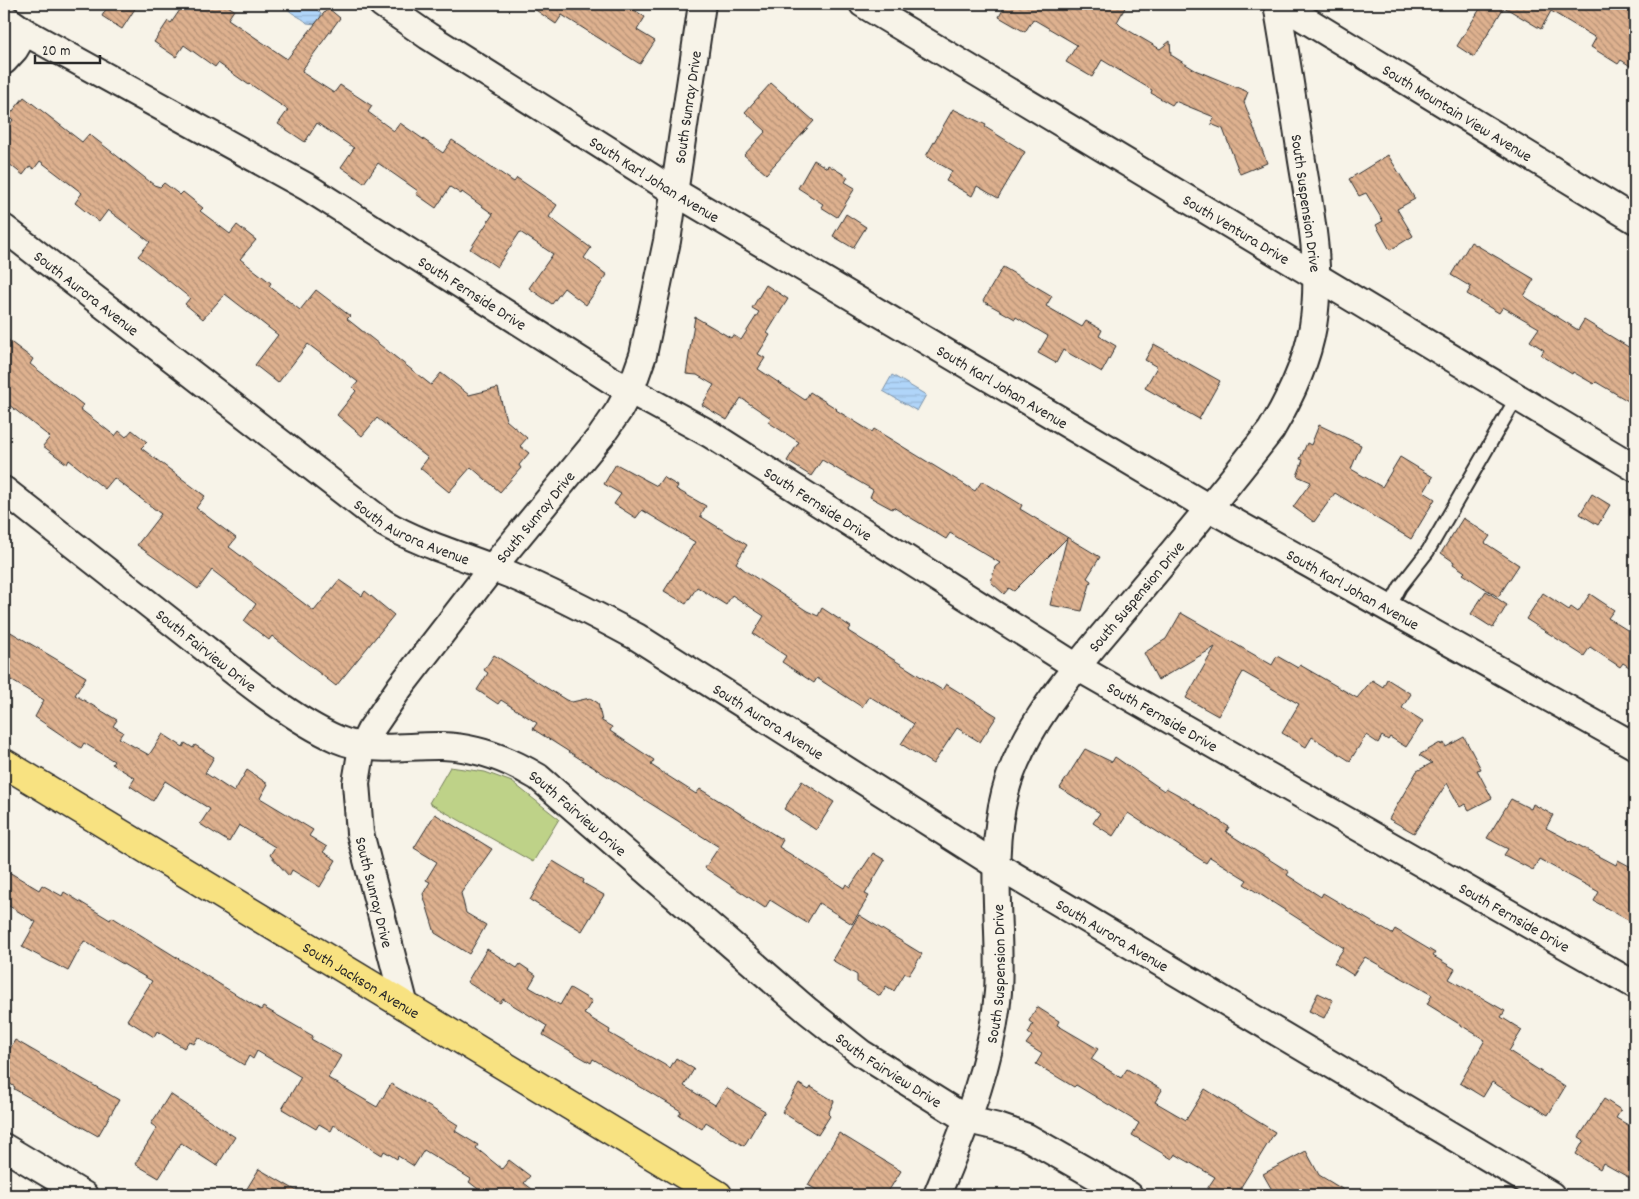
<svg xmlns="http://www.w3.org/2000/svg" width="1639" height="1199" viewBox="0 0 1639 1199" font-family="Dekko,sans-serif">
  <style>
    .park { fill: #bed288; stroke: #747e5a }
    .water { fill: url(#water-rules); stroke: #7b91a7 }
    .building { fill: url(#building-back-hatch); stroke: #2b2b2b }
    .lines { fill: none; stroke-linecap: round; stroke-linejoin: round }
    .lane-casing { stroke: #2b2b2b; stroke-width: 16 }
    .street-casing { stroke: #2b2b2b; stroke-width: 30 }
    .primary-casing { stroke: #2b2b2b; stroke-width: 31 }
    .lane { stroke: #f7f3e8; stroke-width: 12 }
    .street { stroke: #f7f3e8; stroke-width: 26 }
    .primary { stroke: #f8e281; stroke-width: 28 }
    .labels { text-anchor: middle; stroke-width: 4.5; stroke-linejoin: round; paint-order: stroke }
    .street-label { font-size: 16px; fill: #2b2b2b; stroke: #f7f3e8 }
  </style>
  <defs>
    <pattern id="water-rules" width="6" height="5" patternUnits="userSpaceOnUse" patternTransform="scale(1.25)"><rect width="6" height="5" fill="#b0d5f9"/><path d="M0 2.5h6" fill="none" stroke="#98b7d6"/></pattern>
    <pattern id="building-back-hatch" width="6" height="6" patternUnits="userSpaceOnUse" patternTransform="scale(1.25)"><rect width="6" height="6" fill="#deb18f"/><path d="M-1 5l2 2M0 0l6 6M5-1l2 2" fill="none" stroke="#b49075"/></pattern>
  </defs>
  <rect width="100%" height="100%" fill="#f7f3e8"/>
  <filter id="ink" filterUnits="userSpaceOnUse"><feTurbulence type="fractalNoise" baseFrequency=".02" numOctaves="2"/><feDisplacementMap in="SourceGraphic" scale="10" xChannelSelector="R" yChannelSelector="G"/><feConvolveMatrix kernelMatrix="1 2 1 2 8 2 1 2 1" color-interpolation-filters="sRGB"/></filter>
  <g filter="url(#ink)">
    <polygon class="park" points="450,767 485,772 512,782 559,819 533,862 429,803"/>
    <g class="water">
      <path d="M285 4H311L321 14 320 19 316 24 307 23C301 16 288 14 285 4Z"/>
      <polygon points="892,375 926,395 917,411 883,391"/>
    </g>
    <g class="building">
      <polygon points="109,4 138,4 122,29 102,16"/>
      <polygon points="184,4 225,4 234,10 228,19 287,59 328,8 340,18 302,70 303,73 334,93 340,85 372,106 368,112 394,131 400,123 443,153 452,140 514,182 517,178 557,205 549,217 591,248 584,258 607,275 586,305 564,288 552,304 529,288 553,254 520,232 497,267 470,249 493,214 462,192 461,194 450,187 436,208 416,194 418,191 378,163 364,183 341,167 354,148 317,123 305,142 278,124 288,110 250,84 249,85 218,63 215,67 184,45 176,57 154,42 168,21 171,23"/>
      <polygon points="527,4 625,4 645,17 637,30 655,41 640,64 562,15 556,24"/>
      <polygon points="1006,4 1127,4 1117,22 1121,26 1160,49 1170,41 1171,55 1195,70 1248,92 1244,102 1267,163 1240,174 1223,129 1211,124 1214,117 1175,101 1172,105 1151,93 1152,90 1102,60 1092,77 1066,62 1077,45 1033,19 1025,32 999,17"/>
      <polygon points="1483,4 1635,4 1635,69 1621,60 1618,64 1591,47 1596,38 1551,11 1541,29 1504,7 1474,57 1457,46"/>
      <polygon points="771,83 814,121 766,174 744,155 766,131 745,112"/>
      <polygon points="24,97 82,142 89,134 154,185 160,187 164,183 180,195 183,192 203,208 200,211 230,234 237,225 256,240 240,259 271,283 269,286 300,310 316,290 350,316 347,319 431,385 441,373 469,395 498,388 506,420 527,438 520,446 529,453 519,465 521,468 500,492 471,467 449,492 420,468 428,458 377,418 362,436 337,415 356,391 353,388 358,382 308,344 278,383 255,365 278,335 225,294 203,319 185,304 190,298 138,256 150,242 108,210 99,222 75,203 82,193 40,161 34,169 30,166 23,175 4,160 4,132 13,120 9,116"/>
      <polygon points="953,109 986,125 985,127 1025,152 998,198 977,186 972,196 946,181 952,171 926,156"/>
      <polygon points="1388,155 1415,199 1397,209 1413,236 1390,250 1376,225 1383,221 1366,193 1359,196 1349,179"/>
      <polygon points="814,160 827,168 828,165 848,177 845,182 855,188 837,217 821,207 823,204 798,188"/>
      <polygon points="846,214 866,227 853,248 833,236"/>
      <polygon points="1471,242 1534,279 1524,296 1578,330 1584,320 1635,351 1635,405 1596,382 1594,384 1573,372 1572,374 1541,355 1544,350 1530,341 1539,328 1503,307 1499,313 1467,294 1471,287 1451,275"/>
      <polygon points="1003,267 1052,296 1046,306 1082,327 1086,321 1102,330 1099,336 1116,346 1102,372 1063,350 1056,363 1038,353 1048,336 1016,317 1015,319 983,301"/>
      <polygon points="766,285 788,299 767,333 770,335 758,354 765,358 758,369 805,400 810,392 837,409 836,410 872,432 874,429 975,491 982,481 1022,505 1020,509 1100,557 1087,578 1091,581 1082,611 1050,605 1067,538 1014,591 1009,588 1004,594 991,582 995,567 1000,563 950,533 946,539 893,507 892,509 870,497 873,490 822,460 811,476 787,461 799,442 768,422 771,418 741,398 727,420 702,405 714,385 697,375 686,374 695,317 731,338 733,335 741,340 759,312 752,308"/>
      <polygon points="4,337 33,359 30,364 83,405 80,409 115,436 119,431 126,437 132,430 147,442 141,448 205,496 196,508 236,538 229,547 314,611 339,580 362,596 365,591 394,615 336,686 272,636 269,640 244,621 256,604 212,570 198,589 137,545 161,514 114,478 105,489 69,460 67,464 43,446 50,437 4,401"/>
      <polygon points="1154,344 1220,381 1199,419 1145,388 1157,367 1145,360"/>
      <polygon points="1319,425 1361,445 1351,469 1382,487 1400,457 1433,477 1424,492 1435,499 1411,539 1335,493 1314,522 1293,507 1311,482 1297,476 1303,460 1300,459 1307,443 1311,445"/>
      <polygon points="616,464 657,486 663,477 678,486 676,489 706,506 700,516 747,545 736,563 747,572 807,611 818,616 822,608 851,627 848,631 942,690 946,684 997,716 980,742 957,728 933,764 901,744 914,724 869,696 862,707 817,678 814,683 782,662 786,656 753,634 764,616 732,595 726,605 697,587 686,604 664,591 695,542 642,510 636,518 614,504 621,494 604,484"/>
      <polygon points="1592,494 1610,505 1598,525 1580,514"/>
      <polygon points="1463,518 1490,536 1485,543 1519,565 1498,597 1463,574 1465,572 1453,564 1454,562 1441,553"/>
      <polygon points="1486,591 1507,605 1493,628 1471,614"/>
      <polygon points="1543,593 1569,610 1571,607 1578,612 1590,594 1614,610 1608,618 1635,635 1635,671 1623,663 1620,667 1590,647 1584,656 1526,619"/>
      <polygon points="1181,613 1272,665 1277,656 1298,668 1300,665 1357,698 1372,680 1383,687 1387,679 1411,694 1402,708 1423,721 1406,747 1390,737 1388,740 1382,736 1378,743 1366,735 1350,761 1312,737 1306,747 1282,733 1299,704 1243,672 1218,716 1186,698 1215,647 1158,680 1144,653 1166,639"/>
      <polygon points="4,628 86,677 75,695 117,720 113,726 123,732 119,738 149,755 163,734 183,747 185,743 193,748 195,745 214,757 205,773 234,792 247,770 268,784 260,798 313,830 309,836 327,847 323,852 336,860 320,887 292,870 289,876 270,855 275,847 239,825 229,842 200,824 210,809 165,781 153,801 130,786 135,778 112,764 114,761 84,743 81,748 35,717 44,700 4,676"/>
      <polygon points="494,655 566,700 572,702 590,698 598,703 602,721 612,727 610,731 654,760 651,765 696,794 700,789 783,840 779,847 844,888 846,884 850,887 873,853 885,860 865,894 869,896 852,924 819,903 807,923 770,900 765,908 705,868 719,847 533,729 537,723 501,700 498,704 477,690 488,673 484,670"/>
      <polygon points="1464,737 1481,769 1477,770 1492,798 1469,810 1465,804 1460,807 1447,783 1414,833 1389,819 1417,771 1432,763 1419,755 1440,743 1441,745 1444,743 1446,747"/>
      <polygon points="1085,749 1112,762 1115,757 1164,791 1166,788 1186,799 1229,827 1226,832 1289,872 1287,875 1321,897 1323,893 1392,934 1395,929 1435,953 1433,956 1455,969 1449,979 1505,1011 1501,1017 1522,1030 1509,1051 1565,1087 1548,1115 1492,1082 1483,1097 1460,1083 1485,1040 1427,1004 1432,995 1365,957 1353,975 1334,963 1344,948 1244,884 1247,880 1210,857 1206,863 1128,813 1113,836 1093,823 1100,813 1060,788"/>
      <polygon points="802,781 834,802 816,830 784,809"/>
      <polygon points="1511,799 1531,809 1533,804 1553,815 1546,828 1616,865 1618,860 1635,869 1635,924 1594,901 1599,892 1539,859 1533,870 1504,855 1508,849 1487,838"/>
      <polygon points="435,814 492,849 461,893 466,913 486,925 469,954 435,933 423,894 430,882 426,880 437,862 414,848"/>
      <polygon points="553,861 584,880 583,883 604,895 582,931 530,900"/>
      <polygon points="4,869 39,890 42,885 62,896 64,892 110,920 112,917 261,1010 263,1007 313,1036 311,1039 341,1056 328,1078 377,1107 391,1084 433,1109 458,1125 455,1131 478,1145 476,1148 502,1169 509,1160 530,1176 524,1183 540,1195 486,1195 469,1182 471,1179 424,1150 414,1166 398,1156 397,1159 384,1151 382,1155 334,1125 331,1131 319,1124 316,1129 282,1109 301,1077 257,1051 253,1059 249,1056 244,1065 198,1037 194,1044 189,1041 184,1048 157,1031 154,1037 127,1020 152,981 84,941 68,971 22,947 36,922 4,903"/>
      <polygon points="859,915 922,954 909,975 905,973 894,991 886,986 880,996 857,982 857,975 832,960"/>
      <polygon points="487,949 517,968 520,964 536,975 529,987 560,1005 570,988 592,1001 584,1014 610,1030 609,1033 670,1068 676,1058 694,1069 684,1086 715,1105 726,1088 765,1111 744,1146 706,1122 702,1129 679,1115 681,1111 639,1086 593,1059 591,1063 543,1035 547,1026 503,999 500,1003 467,982"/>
      <polygon points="1318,993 1333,1000 1324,1018 1309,1011"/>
      <polygon points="1037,1007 1059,1021 1057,1025 1098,1049 1091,1059 1121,1078 1127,1069 1162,1090 1155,1102 1186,1120 1205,1089 1275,1132 1236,1195 1217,1195 1207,1189 1215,1177 1175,1154 1172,1159 1132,1135 1139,1123 1076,1085 1074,1087 1036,1064 1042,1054 1026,1044 1032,1036 1028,1033 1033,1024 1029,1021"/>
      <polygon points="15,1040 119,1100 98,1136 14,1089 15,1087 4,1080 4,1059"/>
      <polygon points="799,1084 809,1090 811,1087 834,1101 828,1114 830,1116 818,1135 782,1112"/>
      <polygon points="170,1094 235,1137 217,1166 181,1143 159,1178 135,1164 157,1128 151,1124"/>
      <polygon points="1604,1099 1621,1110 1616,1118 1635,1129 1635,1181 1603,1163 1600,1169 1576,1154 1584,1140 1579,1137"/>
      <polygon points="839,1133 901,1171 886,1195 825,1195 808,1185"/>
      <polygon points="1306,1151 1319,1175 1352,1195 1275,1195 1263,1174"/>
      <polygon points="259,1169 304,1195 243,1195"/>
    </g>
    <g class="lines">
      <defs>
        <polyline id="lane" points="1389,608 1400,587 1428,551 1517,397"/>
        <g id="street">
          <path id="s1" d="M382 4 428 36 675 192 1209 508 1635 746"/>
          <path id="s2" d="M863 4 1635 468"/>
          <path id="s3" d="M1280 4 1635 220"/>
          <path id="s4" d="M4 17 25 32 307 187 611 380 710 434 1077 667 1635 985"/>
          <polyline points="4,61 15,49 25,32"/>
          <path id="s5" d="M4 228 384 523C424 546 468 557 511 575 554 593 596 615 637 637L996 865 1551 1195"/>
          <path id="s6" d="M4 490C68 541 133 591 197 642 237 674 291 719 337 739 372 754 406 745 442 746 477 747 508 759 538 777L808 1011 861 1053 968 1120 998 1127 1027 1137 1129 1195"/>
          <path id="s7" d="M405 1006 360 833 356 783 362 747 370 731 400 687 492 568 601 436 619 410 632 386 643 355 667 241 702 4"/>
          <polyline points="4,1147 84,1195"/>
          <path id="s8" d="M937 1195C964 1129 992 1065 998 992 1002 926 988 859 1005 793 1024 718 1091 651 1139 592 1184 539 1228 485 1271 430 1290 398 1307 363 1313 326 1322 269 1311 216 1302 161 1294 108 1286 56 1277 4"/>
        </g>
        <g id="primary">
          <path id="s9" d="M4 763 718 1195"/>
        </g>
      </defs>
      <use href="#lane" class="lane-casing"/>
      <use href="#street" class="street-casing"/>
      <use href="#primary" class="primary-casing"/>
      <use href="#lane" class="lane"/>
      <use href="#street" class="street"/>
      <use href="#primary" class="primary"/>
    </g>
  </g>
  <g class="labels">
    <g class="street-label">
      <text dy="6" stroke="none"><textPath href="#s7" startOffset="1002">South Sunray Drive</textPath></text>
      <text dy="6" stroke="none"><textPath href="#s3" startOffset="208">South Mountain View Avenue</textPath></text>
      <text dy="6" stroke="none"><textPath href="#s1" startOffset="324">South Karl Johan Avenue</textPath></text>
      <text transform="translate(1307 203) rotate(82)" y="6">South Suspension Drive</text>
      <text dy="6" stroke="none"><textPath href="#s2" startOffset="436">South Ventura Drive</textPath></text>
      <text dy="6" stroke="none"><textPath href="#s4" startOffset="544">South Fernside Drive</textPath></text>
      <text dy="6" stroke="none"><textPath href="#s5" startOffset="105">South Aurora Avenue</textPath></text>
      <text dy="6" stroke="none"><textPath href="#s1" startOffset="729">South Karl Johan Avenue</textPath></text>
      <text dy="6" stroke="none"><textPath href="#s4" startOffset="949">South Fernside Drive</textPath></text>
      <text dy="6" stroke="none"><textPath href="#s7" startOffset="554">South Sunray Drive</textPath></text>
      <text dy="6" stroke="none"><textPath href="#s5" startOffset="510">South Aurora Avenue</textPath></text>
      <text dy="6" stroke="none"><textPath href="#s1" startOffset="1134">South Karl Johan Avenue</textPath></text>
      <text dy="6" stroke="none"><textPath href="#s8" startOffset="651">South Suspension Drive</textPath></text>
      <text dy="6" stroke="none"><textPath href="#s6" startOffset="258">South Fairview Drive</textPath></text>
      <text dy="6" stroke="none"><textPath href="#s4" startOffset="1354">South Fernside Drive</textPath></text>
      <text dy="6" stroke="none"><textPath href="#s5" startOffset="915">South Aurora Avenue</textPath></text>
      <text dy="6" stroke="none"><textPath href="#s6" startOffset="678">South Fairview Drive</textPath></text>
      <text transform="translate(375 892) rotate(76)" y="6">South Sunray Drive</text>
      <text dy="6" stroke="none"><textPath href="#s4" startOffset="1759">South Fernside Drive</textPath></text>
      <text dy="6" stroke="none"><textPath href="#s5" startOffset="1320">South Aurora Avenue</textPath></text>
      <text dy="6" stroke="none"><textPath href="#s8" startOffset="231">South Suspension Drive</textPath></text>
      <text dy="6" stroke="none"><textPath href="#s9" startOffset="418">South Jackson Avenue</textPath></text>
      <text dy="6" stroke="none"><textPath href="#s6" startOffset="1082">South Fairview Drive</textPath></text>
    </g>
  </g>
  <rect width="1639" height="1199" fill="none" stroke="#f7f3e8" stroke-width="20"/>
  <rect x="10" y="10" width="1619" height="1179" fill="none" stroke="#2b2b2b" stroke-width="2" filter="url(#ink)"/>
  <path d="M35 55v8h65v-8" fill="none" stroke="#2b2b2b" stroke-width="2.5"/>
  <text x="42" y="55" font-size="15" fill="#2b2b2b" stroke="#f7f3e8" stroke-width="4" paint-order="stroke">20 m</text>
</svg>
